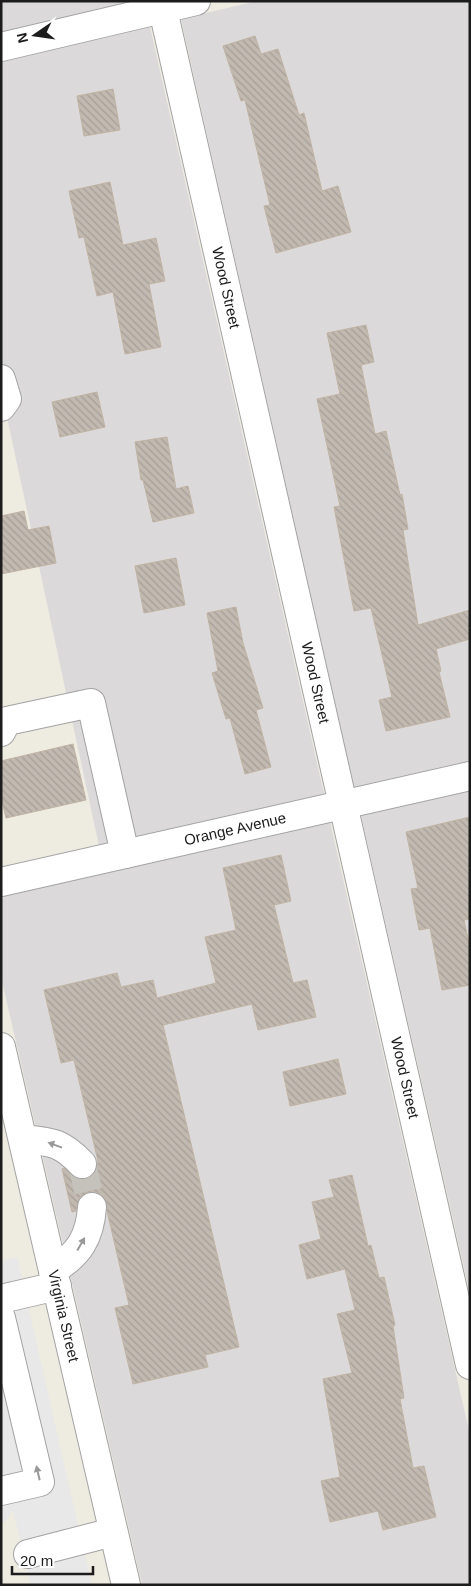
<svg xmlns="http://www.w3.org/2000/svg" width="471" height="1586" viewBox="0 0 471 1586" font-family="Helvetica,sans-serif">
  <style>
    .residential { fill: #dbd9d9 }
    .parking { fill: #e8e8e8 }
    .building { fill: url(#building-back-hatch); stroke: #c1b3a3 }
    .lines { fill: none; stroke-linecap: round; stroke-linejoin: round }
    .minor-tunnel { stroke: #c4c2ba; stroke-width: 28; stroke-dasharray: 28 14; stroke-linecap: butt }
    .minor-casing { stroke: #a3a3a3; stroke-width: 30 }
    .minor { stroke: #fff; stroke-width: 28 }
    .oneway { fill: #999 }
    .labels { text-anchor: middle; stroke-width: 4.5; stroke-linejoin: round; paint-order: stroke }
    .street-label { font-size: 15px; fill: #1c1c1c; stroke: #fff }
  </style>
  <defs>
    <pattern id="building-back-hatch" width="6" height="6" patternUnits="userSpaceOnUse" patternTransform="scale(1.25)"><rect width="6" height="6" fill="#c2bab1"/><path d="M-1 5l2 2M0 0l6 6M5-1l2 2" fill="none" stroke="#a69f98"/></pattern>
  </defs>
  <rect width="100%" height="100%" fill="#eeebe1"/>
  <g class="residential">
    <polygon points="1,1 136,1 1,33"/>
    <polygon points="257,1 470,1 470,762 354,788 181,19"/>
    <polygon points="150,27 324,794 99,846 1,389 1,61"/>
    <polygon points="470,791 470,1294 361,815"/>
    <polygon points="330,822 470,1435 470,1585 142,1585 1,977 1,899 6,896"/>
  </g>
  <polygon class="parking" points="17,1257 71,1495 92,1585 31,1585 13,1510 5,1522 1,1520 1,1261"/>
  <g class="building">
    <polygon points="255,36 261,54 278,49 299,115 304,113 322,191 338,186 351,232 276,253 264,206 270,205 245,100 241,101 223,46"/>
    <polygon points="113,89 120,130 84,136 77,96"/>
    <polygon points="110,182 123,245 156,238 165,281 149,284 161,347 125,354 113,292 97,296 84,237 79,238 69,191"/>
    <polygon points="366,325 374,362 361,365 375,434 386,431 400,495 402,494 408,529 403,530 418,625 470,610 470,639 436,649 441,671 439,672 450,717 386,731 379,700 392,697 371,608 354,611 334,507 340,506 317,399 340,394 327,333"/>
    <polygon points="97,392 105,427 60,437 52,402"/>
    <polygon points="167,437 176,489 188,486 194,513 153,522 143,480 141,480 135,442"/>
    <polygon points="24,511 28,530 49,526 56,563 1,574 1,516"/>
    <polygon points="176,558 185,605 144,613 135,566"/>
    <polygon points="236,607 243,643 263,708 256,710 271,767 245,774 230,718 226,719 212,673 218,671 207,613"/>
    <polygon points="73,744 86,800 6,818 1,797 1,761"/>
    <polygon points="470,817 470,919 464,920 470,948 470,985 442,990 430,928 419,930 411,889 418,888 406,832"/>
    <polygon points="281,855 291,901 274,905 293,983 307,980 316,1017 258,1030 252,1004 163,1025 239,1347 205,1355 208,1367 133,1384 115,1308 129,1305 107,1211 106,1201 101,1194 93,1191 86,1193 79,1198 76,1211 72,1212 62,1169 64,1168 78,1179 86,1179 93,1175 97,1168 98,1161 74,1060 61,1063 44,990 117,973 121,987 153,980 157,998 216,983 205,937 236,930 223,868"/>
    <polygon points="338,1059 346,1094 290,1106 283,1072"/>
    <polygon points="352,1175 368,1246 371,1245 379,1278 384,1277 395,1325 393,1326 404,1398 400,1399 413,1468 424,1466 436,1517 383,1530 378,1511 330,1522 321,1481 340,1477 323,1379 352,1373 337,1314 355,1310 345,1269 307,1279 299,1245 321,1239 312,1202 334,1197 329,1180"/>
  </g>
  <g class="lines">
    <polyline class="minor-tunnel" points="82,1164 92,1207"/>
    <defs>
      <g id="minor">
        <path id="s1" d="M161 1 470 1365"/>
        <polyline points="1,47 196,1"/>
        <polyline points="1,379 7,399 1,407"/>
        <polyline points="1,732 7,721 91,703 125,854"/>
        <path id="s2" d="M1 882 470 776"/>
        <path id="s3" d="M1 1047 126 1585"/>
        <path d="M23 1139C52 1142 61 1142 82 1164"/>
        <path d="M53 1270C79 1255 90 1237 92 1207"/>
        <polyline points="1,1299 57,1286"/>
        <polyline points="1,1318 40,1482 1,1491"/>
        <polyline points="28,1554 113,1532"/>
      </g>
    </defs>
    <use href="#minor" class="minor-casing"/>
    <use href="#minor" class="minor"/>
  </g>
  <defs><path id="oneway-solid" d="M-6-.8H1V-3.2L6.5 0L1 3.2V.8H-6Z" transform="scale(1.25)"/></defs>
  <g class="oneway">
    <use href="#oneway-solid" transform="translate(55 1145) rotate(-160)"/>
    <use href="#oneway-solid" transform="translate(81 1244) rotate(-60)"/>
    <use href="#oneway-solid" transform="translate(38 1473) rotate(-103)"/>
  </g>
  <g class="labels">
    <g class="street-label">
      <text dy="5" stroke="none"><textPath href="#s1" startOffset="294">Wood Street</textPath></text>
      <text dy="5" stroke="none"><textPath href="#s1" startOffset="699">Wood Street</textPath></text>
      <text dy="5" stroke="none"><textPath href="#s2" startOffset="240">Orange Avenue</textPath></text>
      <text dy="5" stroke="none"><textPath href="#s1" startOffset="1104">Wood Street</textPath></text>
      <text dy="5" stroke="none"><textPath href="#s3" startOffset="276">Virginia Street</textPath></text>
    </g>
  </g>
  <rect width="471" height="1586" fill="none" stroke="#1c1c1c" stroke-width="5"/>
  <g transform="translate(35 35) rotate(257)" stroke="#ffffff" stroke-width="4" paint-order="stroke">
  <path d="M0-4L9 19L0 12L-9 19Z" fill="#1c1c1c"/>
  <text y="-8" font-size="14" font-weight="bold" text-anchor="middle" fill="#1c1c1c">N</text>
  </g>
  <path d="M12 1566v8h81v-8" fill="none" stroke="#1c1c1c" stroke-width="2.5"/>
  <text x="20" y="1566" font-size="15" fill="#1c1c1c" stroke="#ffffff" stroke-width="4" paint-order="stroke">20 m</text>
</svg>
